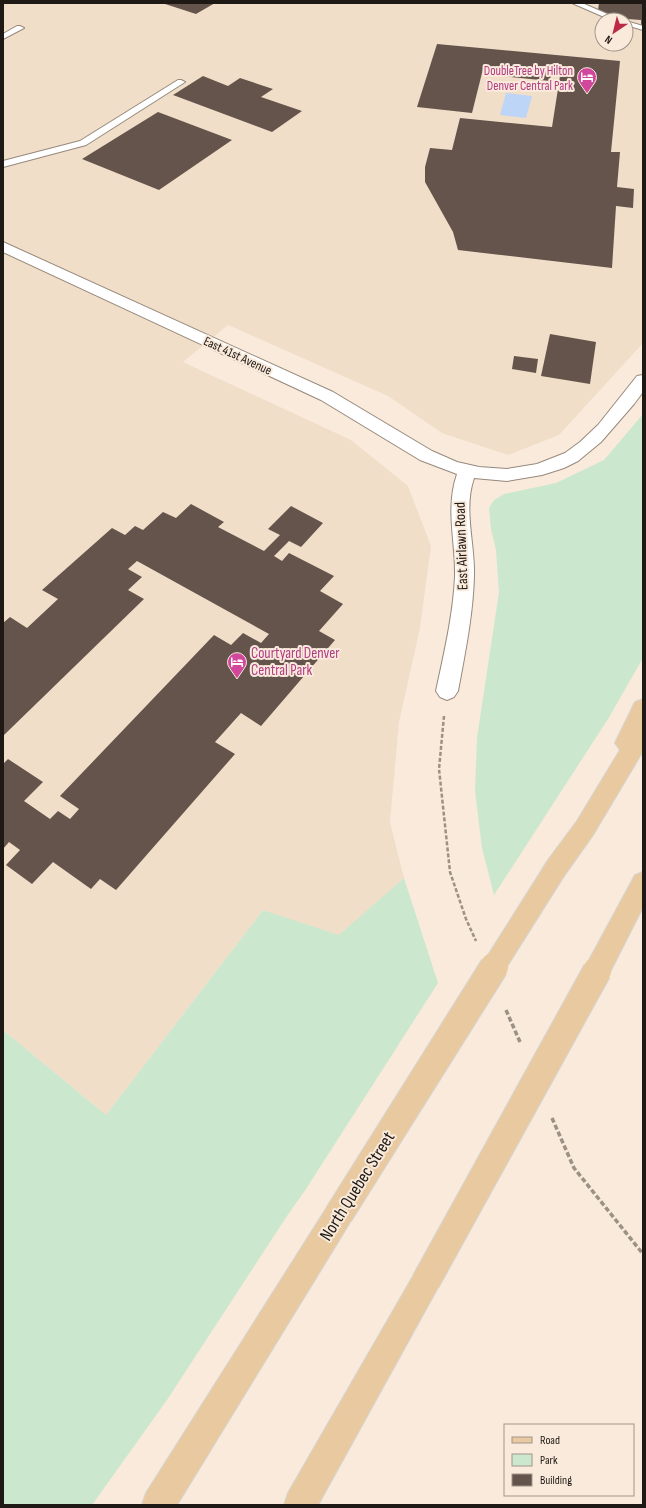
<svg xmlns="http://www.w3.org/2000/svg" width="646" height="1508" viewBox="0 0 646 1508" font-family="'Sofia Sans Condensed',sans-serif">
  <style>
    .built { fill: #f1dec9; fill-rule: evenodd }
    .green { fill: #cbe8cf }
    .water { fill: #bdd5f6 }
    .building { fill: #64544b }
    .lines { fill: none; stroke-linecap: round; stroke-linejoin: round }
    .service-casing { stroke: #96897c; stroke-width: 2 }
    .minor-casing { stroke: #96897c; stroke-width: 2 }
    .primary-casing { stroke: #d6d6d5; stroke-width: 2 }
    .path-far1 { stroke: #9c9186; stroke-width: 2.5; stroke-dasharray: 4 2; stroke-linecap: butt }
    .path { stroke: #9c9186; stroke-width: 3.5; stroke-dasharray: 5 2.5; stroke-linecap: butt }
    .service { fill: #fff; fill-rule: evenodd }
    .minor { fill: #fff; fill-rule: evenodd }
    .primary { fill: #e9caa0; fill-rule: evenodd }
    .primary-bridge-far1-casing { stroke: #d6d6d5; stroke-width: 24; stroke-linecap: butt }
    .primary-bridge-casing { stroke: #d6d6d5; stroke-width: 30; stroke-linecap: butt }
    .primary-bridge-far1 { stroke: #e9caa0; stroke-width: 22 }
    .primary-bridge { stroke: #e9caa0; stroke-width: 28 }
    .labels { text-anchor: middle; stroke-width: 4; stroke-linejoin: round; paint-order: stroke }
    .far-hotel-label { font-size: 13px; fill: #b23c85; stroke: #f9eadb; text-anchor: end }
    .far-street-label { font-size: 13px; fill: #1e1914; stroke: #f9eadb }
    .street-label { font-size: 15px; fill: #1e1914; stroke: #f9eadb }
    .hotel-label { font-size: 15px; fill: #b23c85; stroke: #f9eadb; text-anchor: start }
    .near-street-label { font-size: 18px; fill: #1e1914; stroke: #f9eadb }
  </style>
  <rect width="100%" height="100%" fill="#f9eadb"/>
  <path class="built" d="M3 3H643V343L559 435 508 455 442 433 388 396 228 325 183 362 351 440 408 486 431 546 420 628 399 722 390 822 404 878 339 936 263 910 106 1115 3 1030ZM602 20H626V44H602Z"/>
  <g class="green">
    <polygon points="643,414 643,658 608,719 494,895 482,848 475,791 477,738 499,592 496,550 491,529 489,508 494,500 504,494 556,483 604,460"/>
    <polygon points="404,878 438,983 306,1189 287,1216 167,1400 92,1505 3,1505 3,1030 106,1115 263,910 339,935"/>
  </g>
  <polygon class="water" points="506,93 532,96 526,118 500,115"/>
  <g class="building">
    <polygon points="162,3 215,3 196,14"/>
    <polygon points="599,3 643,3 643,25 641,25 641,20 614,18 598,10"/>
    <polygon points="437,44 620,61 611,152 620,152 617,187 634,189 633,208 616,206 612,268 458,250 453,232 425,182 425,167 430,148 452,150 460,118 552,127 560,76 551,75 550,81 489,75 490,70 483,69 472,113 417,107"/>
    <polygon points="203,76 228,86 240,78 273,89 261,97 302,111 272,132 173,95"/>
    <polygon points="158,112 232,140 159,190 82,159"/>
    <polygon points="550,334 596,342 590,384 541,376"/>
    <polygon points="514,356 538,359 536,373 512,369"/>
    <polygon points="191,504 224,522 218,527 264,551 280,535 268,529 291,506 323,523 301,547 289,541 274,556 282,561 289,553 334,576 320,591 343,604 319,631 335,640 261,726 241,713 215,742 235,754 116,890 100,879 91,889 53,862 32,884 6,865 20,850 9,842 3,849 3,764 8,759 43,782 24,801 50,819 58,811 70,819 79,809 60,796 214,635 231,645 243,633 261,643 269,634 137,561 128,569 142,577 128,590 144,599 3,736 3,623 10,617 27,628 58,599 42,590 112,528 125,535 135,526 143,530 163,512 176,518"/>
  </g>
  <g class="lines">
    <defs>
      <g id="service">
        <polygon points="572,3 582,3 621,20 611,20"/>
        <polygon points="626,21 643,26 643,30 626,25"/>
        <polygon points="17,26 20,26 24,28 3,39 3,34"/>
        <polygon points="178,80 181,80 185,82 86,145 3,167 3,161 80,141"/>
      </g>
      <path id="minor" d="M3 242 333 392 432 451 457 462 479 467 507 469 537 464 565 453 580 442 598 425 637 376 643 375V392L634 404 601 442 578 461 564 468 542 475 507 481 474 478C463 510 475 543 474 576 473 615 465 653 458 691L454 697 447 700 440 697 436 691C444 653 453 616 455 577 456 542 445 509 457 474L420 460 321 400 3 252Z"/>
      <g id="primary">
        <polygon points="643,699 643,751 593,835 564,876 556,879 548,876 544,868 548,860 577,821 620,750 615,743 635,702"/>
        <polygon points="643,872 643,907 606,980 597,983 588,980 584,971 588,962 635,875"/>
        <polygon points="339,1200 349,1204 353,1214 349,1224 177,1505 142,1505 146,1493 329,1204"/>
        <polygon points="426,1266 436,1271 441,1281 436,1291 318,1505 284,1505 288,1493 416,1271"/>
      </g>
    </defs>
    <use href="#service" class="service-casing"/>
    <use href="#minor" class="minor-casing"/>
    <use href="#primary" class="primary-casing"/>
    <polyline class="path-far1" points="444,716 439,769 450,872 466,919 476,941"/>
    <g class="path">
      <polyline points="506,1010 520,1042"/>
      <polyline points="552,1118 574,1168 643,1254"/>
    </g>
    <use href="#service" class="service"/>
    <use href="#minor" class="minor"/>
    <use href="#primary" class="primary"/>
    <defs>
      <polyline id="primary-bridge-far1" points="493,968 556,868"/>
      <g id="primary-bridge">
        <polyline points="339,1214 494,967"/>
        <polyline points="426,1281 597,971"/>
      </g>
    </defs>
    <use href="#primary-bridge-far1" class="primary-bridge-far1-casing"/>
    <use href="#primary-bridge" class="primary-bridge-casing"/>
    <use href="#primary-bridge-far1" class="primary-bridge-far1"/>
    <use href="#primary-bridge" class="primary-bridge"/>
  </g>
  <defs>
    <symbol id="hotel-pin" viewBox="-11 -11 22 30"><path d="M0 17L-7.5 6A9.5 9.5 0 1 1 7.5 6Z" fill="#d1479c" stroke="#f9eadb"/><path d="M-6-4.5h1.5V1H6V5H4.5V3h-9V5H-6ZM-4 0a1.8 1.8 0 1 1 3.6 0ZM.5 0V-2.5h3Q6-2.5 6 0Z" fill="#fff"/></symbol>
  </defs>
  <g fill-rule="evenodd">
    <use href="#hotel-pin" x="576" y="66" width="22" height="30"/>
    <use href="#hotel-pin" x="226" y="651" width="22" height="30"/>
  </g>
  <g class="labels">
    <g class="far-hotel-label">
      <text x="573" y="75">DoubleTree by Hilton<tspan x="573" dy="15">Denver Central Park</tspan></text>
    </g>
    <g class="far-street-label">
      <text transform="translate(238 355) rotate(25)" y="5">East 41st Avenue</text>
    </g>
    <g class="street-label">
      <text transform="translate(461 546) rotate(-92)" y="5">East Airlawn Road</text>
    </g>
    <g class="hotel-label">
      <text x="251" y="658">Courtyard Denver<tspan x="251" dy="17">Central Park</tspan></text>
    </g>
    <g class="near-street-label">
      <text transform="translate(357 1186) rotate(-58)" y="6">North Quebec Street</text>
    </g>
  </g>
  <rect width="646" height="1508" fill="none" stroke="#1e1914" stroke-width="8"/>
  <rect x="504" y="1424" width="130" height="72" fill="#f9eadb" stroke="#a1968b"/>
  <rect x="512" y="1437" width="20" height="6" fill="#e9caa0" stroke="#a1968b"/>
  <text x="540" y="1444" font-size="12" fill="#1e1914">Road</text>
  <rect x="512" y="1454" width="20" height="12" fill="#cbe8cf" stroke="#a1968b"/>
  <text x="540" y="1464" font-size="12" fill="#1e1914">Park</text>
  <rect x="512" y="1474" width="20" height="12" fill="#64544b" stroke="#a1968b"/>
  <text x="540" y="1484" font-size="12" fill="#1e1914">Building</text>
  <g transform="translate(614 32) rotate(215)"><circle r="19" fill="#f9eadb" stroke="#a1968b"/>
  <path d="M0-3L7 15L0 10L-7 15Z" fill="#bc2b45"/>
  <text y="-6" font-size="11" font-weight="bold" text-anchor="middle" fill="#1e1914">N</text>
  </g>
</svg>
